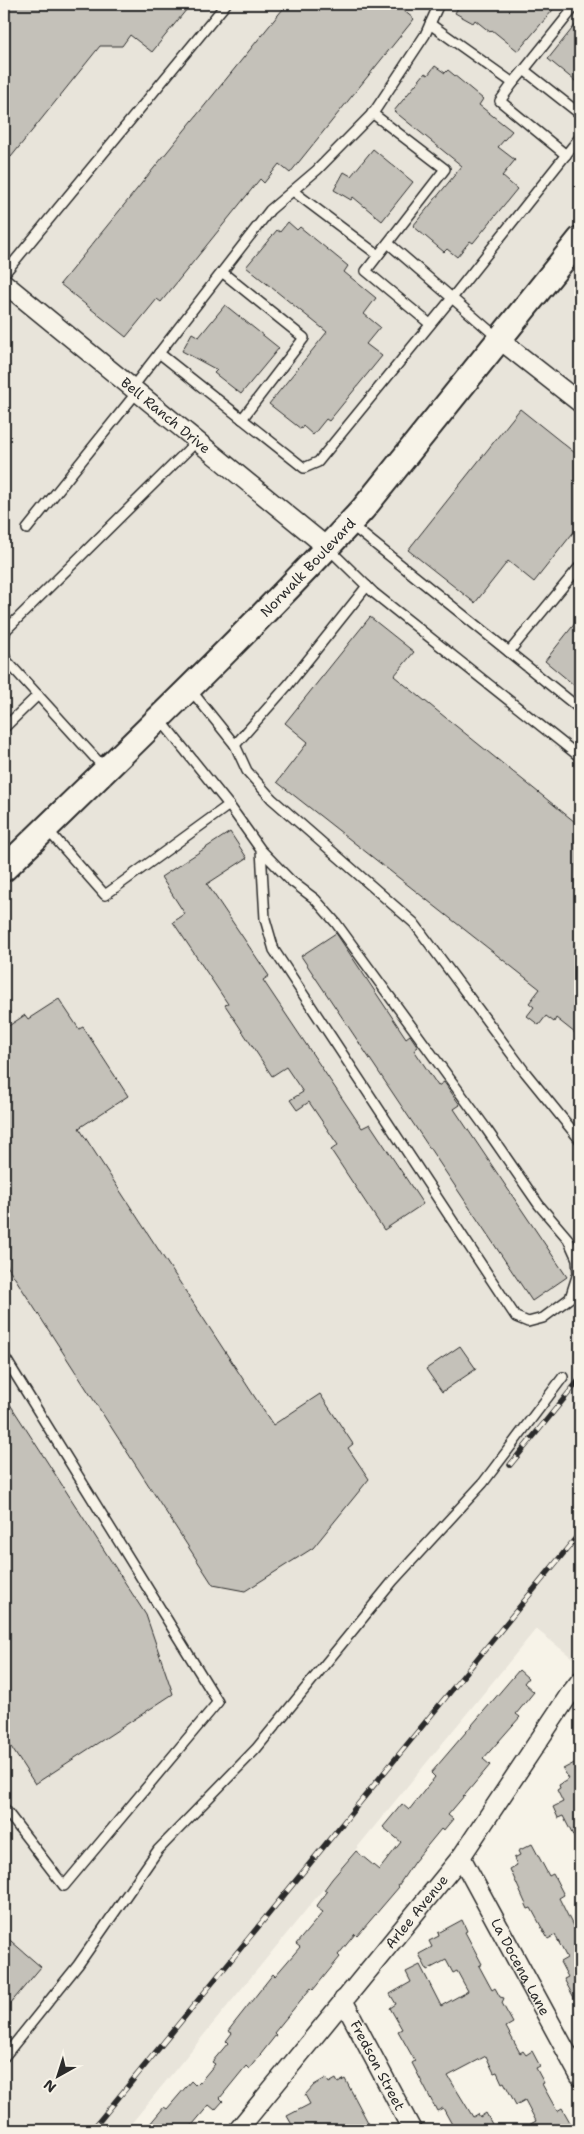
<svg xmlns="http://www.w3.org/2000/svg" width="584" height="2134" viewBox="0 0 584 2134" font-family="'Shantell Sans',sans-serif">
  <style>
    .built { fill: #e8e4da }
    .building { fill: #c4c1b9; stroke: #2b2b2b }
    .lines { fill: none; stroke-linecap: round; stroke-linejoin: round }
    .lane-casing { stroke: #2b2b2b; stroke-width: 12 }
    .street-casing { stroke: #2b2b2b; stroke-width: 21 }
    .secondary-casing { stroke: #2b2b2b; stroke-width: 28 }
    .lane { stroke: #f7f3e8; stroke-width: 9 }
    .street { stroke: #f7f3e8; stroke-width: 18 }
    .secondary { stroke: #f7f3e8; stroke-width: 24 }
    .rail-casing { stroke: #2b2b2b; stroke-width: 5.5 }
    .rail { stroke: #f7f3e8; stroke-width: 4; stroke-dasharray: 11; stroke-linecap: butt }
    .labels { text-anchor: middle; stroke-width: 4; stroke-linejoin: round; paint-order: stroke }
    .street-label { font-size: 14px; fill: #2b2b2b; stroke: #f7f3e8 }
  </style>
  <rect width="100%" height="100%" fill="#f7f3e8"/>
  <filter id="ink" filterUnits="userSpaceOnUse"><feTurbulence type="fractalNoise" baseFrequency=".02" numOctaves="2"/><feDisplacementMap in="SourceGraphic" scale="10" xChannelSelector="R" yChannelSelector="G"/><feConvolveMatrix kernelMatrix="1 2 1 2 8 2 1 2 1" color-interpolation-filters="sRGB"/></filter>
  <g filter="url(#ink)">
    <polygon class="built" points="4,4 580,4 580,1664 536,1629 126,2130 4,2130"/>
    <g class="building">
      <polygon points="4,4 191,4 152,52 130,35 122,46 100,46 11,157 4,151"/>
      <polygon points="287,4 408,4 403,10 414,19 290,173 279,164 264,183 260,179 161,302 157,299 126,337 60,284"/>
      <polygon points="460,4 558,4 518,51 492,30 490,32 475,20 473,23 455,13"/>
      <polygon points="580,19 580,85 548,59"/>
      <polygon points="435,66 445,73 448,70 483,99 479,105 512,131 498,147 515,160 502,176 517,189 473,243 470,241 457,257 447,249 444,252 413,226 462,166 394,111 425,73 428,75"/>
      <polygon points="373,149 413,182 382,221 353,197 351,200 334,190 344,172 351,176"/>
      <polygon points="288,222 297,230 300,227 348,266 344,272 376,298 364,314 380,327 366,344 382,356 329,421 326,419 313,435 303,426 301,429 269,404 327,332 246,267 277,230 280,232"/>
      <polygon points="225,305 279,348 241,394 214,373 217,370 182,351 192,333 199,337"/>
      <polygon points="520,409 580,457 580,524 534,582 508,561 475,603 408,550"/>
      <polygon points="370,617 414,652 394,676 580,826 580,1037 556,1018 554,1022 546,1016 539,1025 527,1016 534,1007 529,1003 540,989 277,782 308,742 285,723"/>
      <polygon points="580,617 580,690 545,661"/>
      <polygon points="230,832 247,858 207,884 269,976 263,980 362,1128 370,1124 423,1204 384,1230 331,1150 338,1145 309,1102 297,1110 290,1100 303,1092 286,1067 272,1076 225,1005 228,1004 173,922 185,914 161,877"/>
      <polygon points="336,933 406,1038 410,1035 418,1047 414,1050 438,1086 444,1082 451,1092 460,1105 454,1109 567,1277 532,1301 301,956"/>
      <polygon points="59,999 79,1029 83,1027 128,1096 79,1128 273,1425 320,1394 353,1444 348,1448 369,1479 313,1548 245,1591 213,1585 4,1261 4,1029 25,1015 28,1019"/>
      <polygon points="460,1346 476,1369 442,1392 426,1369"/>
      <polygon points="4,1395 146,1615 173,1694 35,1784 4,1736"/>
      <polygon points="519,1670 528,1678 524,1683 534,1692 516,1714 520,1717 483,1759 490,1765 448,1815 453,1819 443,1831 441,1829 414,1862 398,1886 399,1887 357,1936 355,1934 338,1955 340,1957 313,1990 311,1988 300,2001 274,2033 276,2035 249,2069 246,2066 220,2098 223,2101 215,2110 209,2105 188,2130 155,2130 149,2125 164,2107 167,2109 191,2081 195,2085 199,2081 200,2082 215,2064 212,2062 228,2043 226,2041 232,2033 228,2031 273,1974 275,1976 300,1947 296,1944 323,1912 316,1907 327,1892 324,1890 332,1879 356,1851 379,1870 401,1842 383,1827 402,1804 409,1810 435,1777 431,1773"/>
      <polygon points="580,1760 580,1849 563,1816 558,1818 553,1807 563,1802 557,1790 560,1788 559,1785 569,1779 563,1769"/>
      <polygon points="532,1844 549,1876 553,1874 564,1895 559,1898 576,1932 580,1929 580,2009 564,1979 568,1977 560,1962 567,1958 555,1935 548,1939 531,1908 528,1909 510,1869 517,1865 514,1858 520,1855 518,1851"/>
      <polygon points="462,1920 467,1931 465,1932 482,1964 479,1966 492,1990 495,1988 500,1997 504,1998 502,2003 513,2023 506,2027 520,2053 523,2051 526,2055 532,2051 540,2066 536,2068 544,2083 542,2084 557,2111 562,2108 571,2124 560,2130 520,2130 536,2121 525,2100 516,2105 504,2082 502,2083 497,2072 494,2073 486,2056 448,2076 473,2117 478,2114 480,2117 486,2113 493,2126 487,2130 455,2130 443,2108 437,2111 412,2063 415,2061 398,2031 402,2029 390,2008 396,2004 390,1994 411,1982 406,1972 420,1965 441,2006 468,1991 457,1971 453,1973 446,1960 427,1970 419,1954 432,1947 429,1941 439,1936 438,1933"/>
      <polygon points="4,1935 41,1967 4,2011"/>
      <polygon points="326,2078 329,2083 336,2079 338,2083 345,2079 372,2130 295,2130 287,2116 310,2104 305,2095 314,2085"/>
    </g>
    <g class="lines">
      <defs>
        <g id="lane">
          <polyline points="430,24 513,83 500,101 566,155"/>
          <polyline points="524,70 577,4"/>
          <polyline points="513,83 524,70 580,114"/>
          <polyline points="372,113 445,169 366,271 430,324"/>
          <polyline points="293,191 378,255"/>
          <polyline points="222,272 304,338 242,419"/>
          <polyline points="4,274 226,4"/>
          <polyline points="498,338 452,298 580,137"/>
          <polyline points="159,353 304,468 318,462 452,298 388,243"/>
          <polyline points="132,388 270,210 317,170 374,112 425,35 439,4"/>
          <polyline points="350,524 509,652"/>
          <polyline points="27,529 137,392"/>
          <polyline points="328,548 374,593 580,757"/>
          <polyline points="580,566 509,652 580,709"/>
          <polyline points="4,637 6,630 197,441"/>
          <polyline points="4,653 6,660 106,770"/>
          <polyline points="190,689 235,745 288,685 367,586"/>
          <polyline points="4,728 38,695"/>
          <polyline points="235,745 247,771 272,799 414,923 525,1072 580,1140"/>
          <polyline points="229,805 261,850 290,880 315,899 336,923 485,1127 539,1205 568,1239 577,1259 578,1273 570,1298 543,1318 528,1322 516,1317 506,1302 274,950 265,919 261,850"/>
          <polyline points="46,828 105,895 229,805 159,718"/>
          <polyline points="4,1356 218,1702 64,1886 4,1808"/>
          <polyline points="4,2057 78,1965 158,1850 256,1749 393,1581 483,1483 563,1377"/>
        </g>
        <g id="street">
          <path id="s1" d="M4 283 328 548"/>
          <polyline points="500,340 580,403"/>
          <path id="s2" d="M461 1857 580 2077"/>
          <path id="s3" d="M343 2000 412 2130"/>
          <path id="s4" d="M238 2130 461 1857 569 1695 580 1681"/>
        </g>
        <g id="secondary">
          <path id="s5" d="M4 869C125 751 248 634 363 509L580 239"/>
        </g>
      </defs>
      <use href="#lane" class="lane-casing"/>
      <use href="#street" class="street-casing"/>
      <use href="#secondary" class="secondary-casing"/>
      <use href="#lane" class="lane"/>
      <use href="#street" class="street"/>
      <use href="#secondary" class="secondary"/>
      <defs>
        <g id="rail">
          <polyline points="510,1465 580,1379"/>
          <polyline points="92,2130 580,1533"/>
        </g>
      </defs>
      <use href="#rail" class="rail-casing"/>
      <use href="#rail" class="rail"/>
    </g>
  </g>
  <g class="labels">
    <g class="street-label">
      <text dy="5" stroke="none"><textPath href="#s1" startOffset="209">Bell Ranch Drive</textPath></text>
      <text dy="5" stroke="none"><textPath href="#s5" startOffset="428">Norwalk Boulevard</textPath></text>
      <text dy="5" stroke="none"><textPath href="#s4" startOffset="282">Arlee Avenue</textPath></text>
      <text dy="5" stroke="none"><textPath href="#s2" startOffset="125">La Docena Lane</textPath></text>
      <text dy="5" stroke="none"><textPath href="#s3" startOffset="74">Fredson Street</textPath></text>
    </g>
  </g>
  <rect width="584" height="2134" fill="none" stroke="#f7f3e8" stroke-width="20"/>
  <rect x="10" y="10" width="564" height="2114" fill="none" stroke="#2b2b2b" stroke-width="2" filter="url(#ink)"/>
  <g transform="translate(58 2076) rotate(219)" stroke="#f7f3e8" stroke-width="4" paint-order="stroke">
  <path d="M0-4L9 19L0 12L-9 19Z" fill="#2b2b2b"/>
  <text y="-8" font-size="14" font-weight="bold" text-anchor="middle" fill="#2b2b2b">N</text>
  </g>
</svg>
